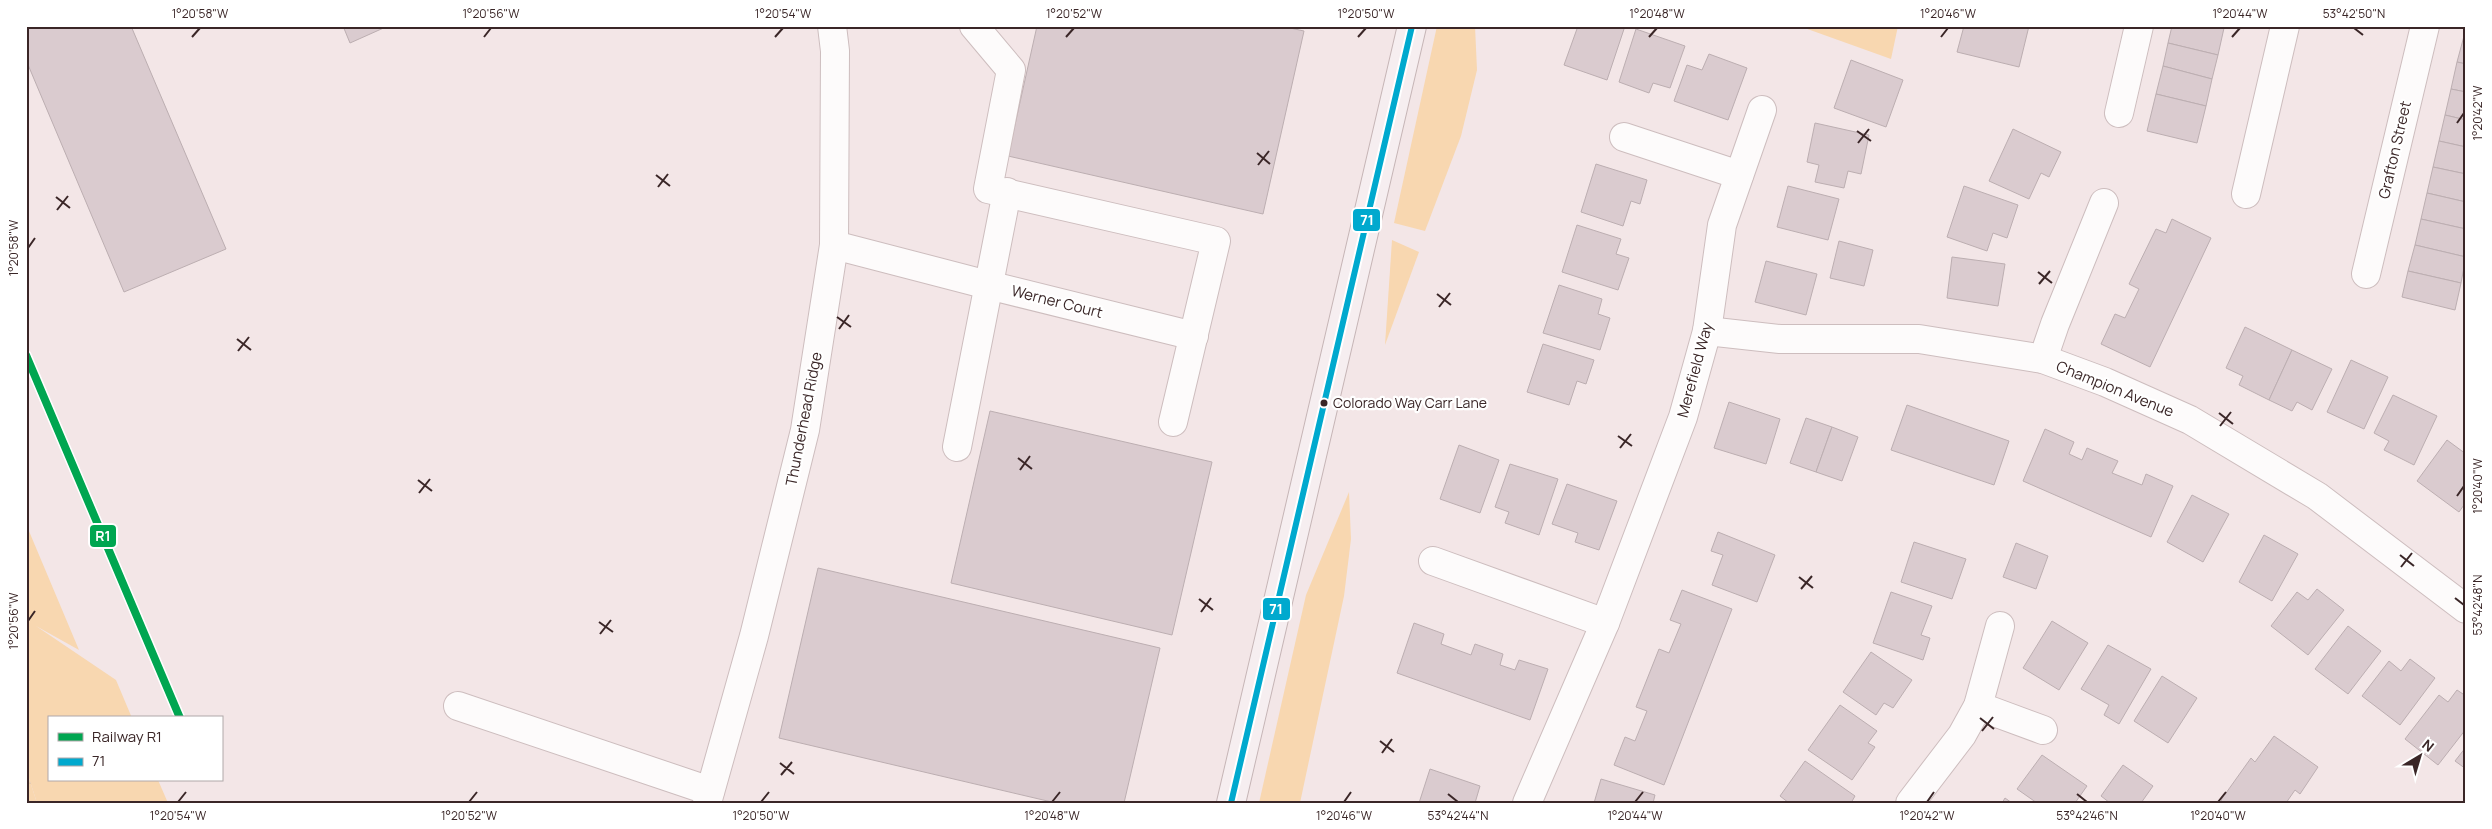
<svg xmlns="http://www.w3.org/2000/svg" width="2492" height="829" viewBox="0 0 2492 829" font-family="Manrope,sans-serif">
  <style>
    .grass { fill: #f8d7b0 }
    .forest { fill: url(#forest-firs) }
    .building { fill: #dacbcf; stroke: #bcaeb1 }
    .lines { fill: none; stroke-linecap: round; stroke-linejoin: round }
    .minor-casing { stroke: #cdbdbe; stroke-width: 30 }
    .major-casing { stroke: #c6b5b6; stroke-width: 30 }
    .minor { stroke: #fdfbfb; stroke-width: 28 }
    .major { stroke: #f6eef0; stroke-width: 28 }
    .bus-1-casing { stroke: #fff; stroke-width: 10 }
    .bus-1 { stroke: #00a9ce; stroke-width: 6 }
    .rail-1-casing { stroke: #fff; stroke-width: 11 }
    .rail-1 { stroke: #00a651; stroke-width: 8 }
    .ticks { fill: none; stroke: #3a2627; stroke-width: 2 }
    .bus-dot { fill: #3a2627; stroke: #fff; stroke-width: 2 }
    .labels { text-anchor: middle; stroke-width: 4.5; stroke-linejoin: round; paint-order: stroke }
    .bus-label { font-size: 14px; fill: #3a2627; stroke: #fff; text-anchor: start }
    .street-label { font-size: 15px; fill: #3a2627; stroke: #fff }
    .line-badge { stroke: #fff; stroke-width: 2 }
    .badge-label { font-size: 14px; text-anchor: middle; font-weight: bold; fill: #fff }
    .neatline { fill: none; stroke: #3a2627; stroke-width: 2 }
    .ticks-label { font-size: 12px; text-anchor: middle; fill: #3a2627 }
  </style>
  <defs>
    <pattern id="forest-firs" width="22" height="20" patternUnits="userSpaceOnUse" patternTransform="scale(1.25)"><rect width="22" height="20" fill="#f8d7b0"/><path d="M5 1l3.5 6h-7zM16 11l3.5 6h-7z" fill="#d5b897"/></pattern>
  </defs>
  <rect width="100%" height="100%" fill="#f3e6e7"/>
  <g class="grass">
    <polygon points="1437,26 1475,26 1477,70 1461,136 1425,231 1394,223"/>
    <polygon points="1799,26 1898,26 1891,59"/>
    <polygon points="1392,240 1419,252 1385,345"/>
    <polygon points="1349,492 1351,539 1344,596 1300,803 1259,803 1306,595"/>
    <polygon points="26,524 79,650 36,626 116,680 132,718 49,718 49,780 158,780 168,803 37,803 26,769 26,627 28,621 26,619"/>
  </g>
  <polygon class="forest" points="26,769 37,803 26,803"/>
  <g class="building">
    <polygon points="26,26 131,26 226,249 124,292 26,60"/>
    <polygon points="343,26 388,26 350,43"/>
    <polygon points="1037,26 1281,26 1304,31 1263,214 1008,156"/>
    <polygon points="1578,26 1625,26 1607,80 1564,65"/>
    <polygon points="1964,26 2029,26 2019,67 1957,52"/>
    <polygon points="2172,26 2224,28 2218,55 2168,43"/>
    <polygon points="1636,29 1685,46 1670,88 1653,83 1649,93 1619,82"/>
    <polygon points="2464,36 2466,37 2466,64 2457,62"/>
    <polygon points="2168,43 2218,55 2212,79 2163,66"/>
    <polygon points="1709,54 1747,68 1728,120 1674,101 1687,65 1702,70"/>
    <polygon points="1851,60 1903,80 1886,127 1834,108"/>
    <polygon points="2457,62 2466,64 2466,92 2451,89"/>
    <polygon points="2163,66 2212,79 2206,106 2156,94"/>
    <polygon points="2451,89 2466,92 2466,120 2445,115"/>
    <polygon points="2156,94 2206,106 2197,143 2147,131"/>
    <polygon points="2445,115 2466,120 2466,147 2439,141"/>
    <polygon points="1815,123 1869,135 1861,174 1848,171 1844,188 1815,182 1819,165 1807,162"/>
    <polygon points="2013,129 2061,152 2049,177 2041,173 2029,199 1989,181"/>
    <polygon points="2439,141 2466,147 2466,174 2433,167"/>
    <polygon points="1596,164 1647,180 1640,204 1631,201 1623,226 1581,212"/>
    <polygon points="2433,167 2466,174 2466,202 2427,193"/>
    <polygon points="1788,186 1839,199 1828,240 1777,227"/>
    <polygon points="1964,186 2018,205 2007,238 1993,233 1987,251 1947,237"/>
    <polygon points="2427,193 2466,202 2466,229 2421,219"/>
    <polygon points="2172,219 2211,238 2150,367 2101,344 2115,314 2125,318 2139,289 2129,284 2156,229 2166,233"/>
    <polygon points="2421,219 2466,229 2466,257 2415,245"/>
    <polygon points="1577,225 1621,239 1616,254 1629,258 1618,290 1562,272"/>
    <polygon points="1839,241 1873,250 1864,286 1830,278"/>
    <polygon points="2415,245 2466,257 2461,283 2408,271"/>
    <polygon points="1952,257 2005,264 1998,306 1947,298"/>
    <polygon points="1766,261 1817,274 1806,315 1755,302"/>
    <polygon points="2408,271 2461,283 2455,310 2402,297"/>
    <polygon points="1559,285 1602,299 1598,314 1610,318 1600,350 1543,333"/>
    <polygon points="2245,327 2292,350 2269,400 2239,385 2243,376 2226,368"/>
    <polygon points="1543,344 1594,360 1586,384 1577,381 1569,405 1527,392"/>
    <polygon points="2292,350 2332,369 2312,410 2297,402 2292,411 2269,400"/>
    <polygon points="2351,360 2388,377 2364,429 2327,412"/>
    <polygon points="2393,395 2437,416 2414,465 2384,450 2389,441 2374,433"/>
    <polygon points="1729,402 1780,419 1766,464 1714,448"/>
    <polygon points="1907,405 2009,441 1994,485 1891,450"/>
    <polygon points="990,411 1212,462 1172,635 951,583"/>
    <polygon points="1806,418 1832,427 1816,472 1790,463"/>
    <polygon points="1832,427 1858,437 1842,481 1816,472"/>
    <polygon points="2045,429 2074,442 2069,454 2082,460 2087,448 2118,461 2112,473 2142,485 2146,474 2173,486 2151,537 2023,481"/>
    <polygon points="2447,440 2466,454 2466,502 2459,512 2417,481"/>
    <polygon points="1459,445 1499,460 1480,513 1440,499"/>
    <polygon points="1510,464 1558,479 1539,535 1505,523 1509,512 1495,507"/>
    <polygon points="1567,484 1617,501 1599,550 1575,542 1578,533 1552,524"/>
    <polygon points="2192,495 2229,514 2203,562 2167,542"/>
    <polygon points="1718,532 1775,555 1757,602 1712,585 1723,555 1711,551"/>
    <polygon points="2264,535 2298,554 2272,601 2239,582"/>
    <polygon points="1914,542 1966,559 1952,599 1901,582"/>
    <polygon points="2016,543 2048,556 2036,589 2003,577"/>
    <polygon points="818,568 1160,648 1124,803 1056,803 779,738"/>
    <polygon points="2317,589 2344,610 2308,655 2271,626 2297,592 2308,600"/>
    <polygon points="1682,590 1732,609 1664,785 1614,765 1625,737 1635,741 1647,711 1636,707 1659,649 1669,653 1681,624 1670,620"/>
    <polygon points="1891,592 1932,606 1921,635 1930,638 1923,660 1873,643"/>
    <polygon points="2052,621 2088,643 2059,690 2023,668"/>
    <polygon points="1414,623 1444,634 1441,644 1471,655 1475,644 1503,654 1500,665 1515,670 1519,660 1548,669 1530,720 1397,673"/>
    <polygon points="2348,626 2381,651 2348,694 2315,669"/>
    <polygon points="2108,645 2151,669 2119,724 2104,715 2109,705 2081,689"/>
    <polygon points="1871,652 1912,680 1893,708 1884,703 1876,715 1843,692"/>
    <polygon points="2410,659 2435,678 2400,725 2362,696 2389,661 2401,671"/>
    <polygon points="2162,676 2197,698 2168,743 2134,721"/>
    <polygon points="2457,690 2466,696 2466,729 2438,765 2405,739 2439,695 2448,702"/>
    <polygon points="1840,705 1877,731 1868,743 1875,747 1852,780 1808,750"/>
    <polygon points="2274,736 2318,767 2300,794 2295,790 2286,803 2223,803 2221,800 2251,758 2255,762"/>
    <polygon points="2466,747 2466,769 2455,761"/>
    <polygon points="2042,755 2087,786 2075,803 2037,803 2017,789"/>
    <polygon points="1805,761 1855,796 1851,803 1789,803 1780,796"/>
    <polygon points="2123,765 2153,786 2141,803 2110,803 2101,796"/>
    <polygon points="1430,769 1480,786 1475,803 1419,803"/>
    <polygon points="1601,779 1655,795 1653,803 1594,803"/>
    <polygon points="2005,798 2012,803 2002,803"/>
  </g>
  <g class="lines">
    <defs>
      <g id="minor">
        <polyline points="974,26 1011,70 988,189 1216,241 1173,422"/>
        <polyline points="2119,113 2139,26"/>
        <polyline points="1624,137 1739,175"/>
        <polyline points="2246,194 2285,26"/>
        <polyline points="834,245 988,285 1194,336"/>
        <polyline points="2366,274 2425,26"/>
        <polyline points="1707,331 1780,339 1919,339 2043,359 2105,382 2190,420 2317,496 2466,609"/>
        <polyline points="2043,359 2055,324 2104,203"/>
        <polyline points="957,447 1007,192"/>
        <polyline points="1433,561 1605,623"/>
        <polyline points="458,706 710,791"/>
        <polyline points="1978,706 2043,730"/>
        <polyline points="707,803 754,636 805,430 834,245 835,51 832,26"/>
        <polyline points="1527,803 1605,623 1683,417 1707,331 1722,225 1762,110"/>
        <polyline points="1910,803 1962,735 1978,706 2000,626"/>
      </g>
      <polyline id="major" points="1231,803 1412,26"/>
    </defs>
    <use href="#minor" class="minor-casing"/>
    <use href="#major" class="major-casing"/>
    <use href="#minor" class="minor"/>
    <use href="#major" class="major"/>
    <defs>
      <polyline id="bus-1" points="1231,803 1412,26"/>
    </defs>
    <use href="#bus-1" class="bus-1-casing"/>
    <use href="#bus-1" class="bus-1"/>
    <defs>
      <polyline id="rail-1" points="26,355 180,718"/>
    </defs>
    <use href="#rail-1" class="rail-1-casing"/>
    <use href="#rail-1" class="rail-1"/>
  </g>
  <path class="ticks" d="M2354 28 2363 35M192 37 200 28M484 37 491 28M775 37 783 28M1066 37 1074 28M1358 37 1366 28M1649 37 1657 28M1941 37 1948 28M2232 37 2240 28M2457 123 2464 113M1857 131 1871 141M1858 143 1869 129M1257 153 1270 164M1258 165 1269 151M656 175 670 186M658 187 668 174M56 197 70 208M57 210 68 196M28 248 35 238M2038 272 2052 283M2039 284 2050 271M1437 294 1451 305M1439 307 1450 293M837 317 851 327M839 329 849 315M237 339 251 350M238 351 249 337M2219 413 2233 424M2220 426 2231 412M1618 436 1632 446M1620 448 1631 434M1018 458 1032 469M1020 470 1030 456M418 480 432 491M419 493 430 479M2457 496 2464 486M2400 555 2414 566M2401 567 2412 553M1799 577 1813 588M1801 589 1812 576M2455 598 2464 605M1199 599 1213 610M1201 612 1211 598M28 621 35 611M599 622 613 632M600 634 611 620M1980 718 1994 729M1982 731 1993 717M1380 741 1394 752M1382 753 1392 739M780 763 794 774M781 775 792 762M1448 794 1458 802M2077 794 2087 802M178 802 186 792M469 802 477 792M761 802 769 792M1052 802 1060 792M1344 802 1351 792M1635 802 1643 792M1927 802 1934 792M2218 802 2226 792"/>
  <circle class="bus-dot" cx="1324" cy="403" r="4.5"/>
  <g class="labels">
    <g class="bus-label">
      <text x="1333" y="408">Colorado Way Carr Lane</text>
    </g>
    <g class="street-label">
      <text transform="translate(2395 150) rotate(-77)" y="5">Grafton Street</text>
      <text transform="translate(1057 302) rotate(14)" y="5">Werner Court</text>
      <text transform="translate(1695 370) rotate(-75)" y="5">Merefield Way</text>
      <text transform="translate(2115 389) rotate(22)" y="5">Champion Avenue</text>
      <text transform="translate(804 419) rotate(-79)" y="5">Thunderhead Ridge</text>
    </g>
  </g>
  <g class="line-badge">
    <rect x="1352" y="208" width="29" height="24" rx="5" fill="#00a9ce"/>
    <rect x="89" y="524" width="28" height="24" rx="5" fill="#00a651"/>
    <rect x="1262" y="597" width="29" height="24" rx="5" fill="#00a9ce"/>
  </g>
  <g class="badge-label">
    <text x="1367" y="225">71</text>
    <text x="103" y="541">R1</text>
    <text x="1276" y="614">71</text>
  </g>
  <rect width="2492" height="829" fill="none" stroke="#ffffff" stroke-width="55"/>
  <rect x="48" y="716" width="175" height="65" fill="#ffffff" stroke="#b0a8a9"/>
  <rect x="58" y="733" width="25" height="8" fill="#00a651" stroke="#b0a8a9"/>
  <text x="92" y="742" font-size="15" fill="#3a2627">Railway R1</text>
  <rect x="58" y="758" width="25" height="8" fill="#00a9ce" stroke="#b0a8a9"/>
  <text x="92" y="766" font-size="15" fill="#3a2627">71</text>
  <g transform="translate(2420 756) rotate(38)" stroke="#ffffff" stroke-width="4" paint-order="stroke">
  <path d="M0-4L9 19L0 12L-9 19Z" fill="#3a2627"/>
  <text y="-8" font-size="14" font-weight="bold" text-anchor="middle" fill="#3a2627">N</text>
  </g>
  <rect x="28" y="28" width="2436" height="774" class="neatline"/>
  <g class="ticks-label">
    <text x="200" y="18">1°20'58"W</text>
    <text x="491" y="18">1°20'56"W</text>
    <text x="783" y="18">1°20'54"W</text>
    <text x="1074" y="18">1°20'52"W</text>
    <text x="1366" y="18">1°20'50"W</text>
    <text x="1657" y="18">1°20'48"W</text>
    <text x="1948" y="18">1°20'46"W</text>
    <text x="2240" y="18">1°20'44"W</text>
    <text x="2354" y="18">53°42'50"N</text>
    <text transform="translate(2478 113) rotate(-90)" y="4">1°20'42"W</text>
    <text transform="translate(14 248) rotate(-90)" y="4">1°20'58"W</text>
    <text transform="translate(2478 486) rotate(-90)" y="4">1°20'40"W</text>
    <text transform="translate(2478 605) rotate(-90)" y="4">53°42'48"N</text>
    <text transform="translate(14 621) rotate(-90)" y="4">1°20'56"W</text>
    <text x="178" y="820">1°20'54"W</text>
    <text x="469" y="820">1°20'52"W</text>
    <text x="761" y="820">1°20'50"W</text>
    <text x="1052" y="820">1°20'48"W</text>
    <text x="1344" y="820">1°20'46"W</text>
    <text x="1458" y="820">53°42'44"N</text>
    <text x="1635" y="820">1°20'44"W</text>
    <text x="1927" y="820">1°20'42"W</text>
    <text x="2087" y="820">53°42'46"N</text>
    <text x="2218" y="820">1°20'40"W</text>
  </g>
</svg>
